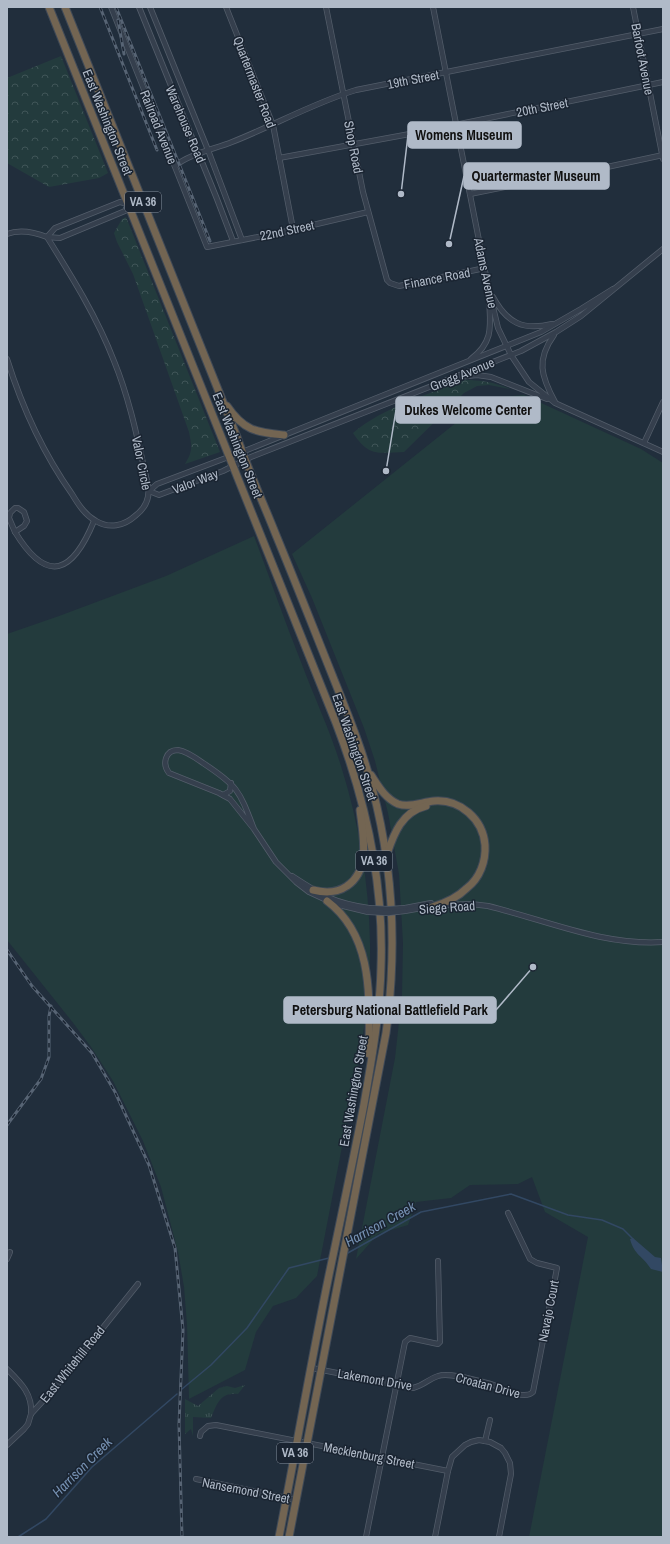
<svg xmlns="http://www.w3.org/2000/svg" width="670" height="1544" viewBox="0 0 670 1544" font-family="'Archivo Narrow',sans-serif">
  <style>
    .grass { fill: url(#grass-tufts) }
    .forest { fill: url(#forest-crowns) }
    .park { fill: #233b3d }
    .water { fill: #324863 }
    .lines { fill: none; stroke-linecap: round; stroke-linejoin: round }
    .stream { stroke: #324863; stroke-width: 1.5 }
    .minor-casing { stroke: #535d6a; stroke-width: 6 }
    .highway-casing { stroke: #404a57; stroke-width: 9 }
    .minor { stroke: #353f4d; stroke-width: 4.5 }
    .highway { stroke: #736552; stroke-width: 7 }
    .rail-casing { stroke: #576474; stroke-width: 3 }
    .rail { stroke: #1a2431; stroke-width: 1.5; stroke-dasharray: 4.5; stroke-linecap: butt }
    .minor-bridge-casing { stroke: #535d6a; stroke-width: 6; stroke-linecap: butt }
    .minor-bridge { stroke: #353f4d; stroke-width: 4.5 }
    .labels { text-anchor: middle; stroke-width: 3; stroke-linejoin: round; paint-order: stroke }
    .shield { fill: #1a2431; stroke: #838d9b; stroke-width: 1 }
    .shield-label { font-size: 12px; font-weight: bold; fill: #b0bac8 }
    .street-label { font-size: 13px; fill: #b0bac8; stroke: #1a2431 }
    .water-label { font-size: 14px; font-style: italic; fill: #7691b2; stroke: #1a2431 }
    .leader { fill: none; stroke: #b0bac8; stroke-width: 1.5 }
    .callout-dot { fill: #b0bac8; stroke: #1a2431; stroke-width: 1.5 }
    .callout { fill: #b0bac8; stroke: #b0bac8; stroke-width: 1.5 }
    .callout-label { font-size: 14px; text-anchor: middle; font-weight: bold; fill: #111 }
  </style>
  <defs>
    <pattern id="grass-tufts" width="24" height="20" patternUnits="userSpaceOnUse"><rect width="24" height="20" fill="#233b3d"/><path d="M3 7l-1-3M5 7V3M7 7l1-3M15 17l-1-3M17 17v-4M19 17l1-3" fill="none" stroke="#405558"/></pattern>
    <pattern id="forest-crowns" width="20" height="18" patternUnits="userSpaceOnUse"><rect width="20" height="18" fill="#233b3d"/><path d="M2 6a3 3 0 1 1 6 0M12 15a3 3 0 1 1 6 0" fill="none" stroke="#405558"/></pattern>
  </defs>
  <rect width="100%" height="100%" fill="#212e3c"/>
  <path class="grass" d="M245 1385 238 1394C220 1392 217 1404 211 1418L193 1417V1436L191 1429 185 1434V1399L198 1406 219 1388 227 1386 235 1388Z"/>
  <g class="forest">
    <polygon points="61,56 108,173 99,178 49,187 7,163 7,78"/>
    <path d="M126 217 220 452 185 464C193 451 192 447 189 432L133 274 117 242 114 233 122 219Z"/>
    <path d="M464 380C481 380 494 382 510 389L489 385 477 386 464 393 404 452C378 453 369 457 353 433 384 407 427 395 464 380Z"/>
  </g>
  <g class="park">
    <polygon points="524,395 641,449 663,463 663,1537 529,1537 588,1237 545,1212 532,1177 518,1184 470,1185 451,1198 416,1202 408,1225 378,1234 356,1259 395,1058 402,995 403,943 399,874 388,813 375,761 364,728 312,598 292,554 487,398"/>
    <path d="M254 536C270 578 284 620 301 662 314 697 330 730 341 766 359 823 369 883 370 943 371 1004 359 1062 347 1121 337 1173 327 1224 317 1276L296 1298 273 1306 256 1332 245 1370 189 1399 187 1325 184 1287 178 1252 161 1187 143 1141 113 1081 91 1047 74 1024 7 940V634L59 616 166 576Z"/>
  </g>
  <path class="water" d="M633 1238 655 1257 661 1258 663 1272 651 1269C643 1256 634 1255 630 1239Z"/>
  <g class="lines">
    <g class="stream">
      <polyline points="346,1254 421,1212 511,1194 568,1215 602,1220 623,1229 633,1239"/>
      <polyline points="182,1389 211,1365 247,1328 289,1268 329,1258"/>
      <polyline points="18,1537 46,1519 92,1467 177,1394"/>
    </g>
    <defs>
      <g id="minor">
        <polyline points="111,7 207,247 283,232 368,212"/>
        <polyline points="139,7 217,199 233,241"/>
        <polyline points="150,7 208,150 242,240"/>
        <polyline points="226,7 273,125 293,229"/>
        <polyline points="326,7 363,192 387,280 390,283 399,286 485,268"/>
        <polyline points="433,7 488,286 498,328 511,355 529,382 555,403 663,452"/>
        <polyline points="633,7 663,159"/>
        <polyline points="279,158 426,131 663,82"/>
        <path d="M175 166C189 154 215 149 232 142 273 126 313 103 356 90L663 29"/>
        <polyline points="607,167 663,155"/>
        <polyline points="470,194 525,183"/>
        <polygon points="120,202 128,204 125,211 60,238 47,237 55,228"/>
        <polyline points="128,204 142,198"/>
        <path d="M7 234C20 229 34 232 47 237 72 277 97 317 114 361 130 400 138 441 147 481 151 495 147 507 135 516 124 526 109 529 96 521 85 515 78 504 72 494 43 453 22 407 7 359"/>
        <polyline points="613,289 581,309 541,332 247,450 157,484 149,491 159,495 223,471 251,457 521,351 556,332 581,316 663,249"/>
        <path d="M493 297C507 323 523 331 552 324"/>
        <path d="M554 335C536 360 541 376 555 402"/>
        <path d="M471 359C495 341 490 324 489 297"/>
        <polyline points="459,377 477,375 491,377 547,399"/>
        <polyline points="644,443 663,402"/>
        <polygon points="15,508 18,508 24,512 27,521 24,526 15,532 9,518 10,513"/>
        <path d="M15 532C48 586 73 572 94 521"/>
        <polyline points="223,795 230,791 231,783"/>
        <path d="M254 829C239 790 238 786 203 763 196 758 186 751 178 750 165 750 162 764 169 773L219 793 230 799 254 829 276 862 296 882 309 892 335 904 368 912"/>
        <path d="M292 876C321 895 334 903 369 908"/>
        <path d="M444 905 471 904 488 906C546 920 603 946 663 942"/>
        <polyline points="405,908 431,903"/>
        <polyline points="405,911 433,906"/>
        <polyline points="7,1259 10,1252"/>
        <path d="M312 1368 413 1388C425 1385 428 1379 438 1376 449 1372 475 1380 487 1383 498 1385 523 1402 533 1392L557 1268 537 1263 530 1259 508 1213"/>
        <path d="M7 1369C20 1382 33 1394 31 1414"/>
        <polyline points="200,1436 201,1432 208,1426 216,1425 448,1471"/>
        <polyline points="485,1441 490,1420"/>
        <polyline points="7,1445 24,1429 28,1424 31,1414 53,1390 138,1284"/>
        <polyline points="196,1479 296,1500"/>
        <polyline points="366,1537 405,1342 410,1338 438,1344 440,1342 438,1261"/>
        <polyline points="435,1537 448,1471 452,1457 465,1445 471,1442 479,1440 490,1442 501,1448 505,1453 510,1463 511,1474 499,1537"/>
      </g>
      <g id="highway">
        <path d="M49 7 336 723C366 801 384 883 381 967 380 1013 372 1058 364 1104 353 1161 341 1218 329 1275 311 1362 296 1450 279 1537"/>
        <path d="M65 7 237 437C248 470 263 502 276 535 295 581 313 627 331 672 346 710 362 748 372 787 394 869 397 950 386 1033L289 1537"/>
        <path d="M227 406C244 431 256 432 284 435"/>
        <path d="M371 775C379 787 385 798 398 804 410 808 422 802 434 801 460 799 483 819 485 845 486 861 480 878 467 888 457 898 446 903 432 907"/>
        <path d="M387 854C394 833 402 812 426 806"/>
        <path d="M313 890C325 893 337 893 347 886 371 870 363 835 360 810"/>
        <path d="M327 901C375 937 369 1001 369 1054"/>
      </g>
    </defs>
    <use href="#minor" class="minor-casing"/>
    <use href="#highway" class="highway-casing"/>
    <use href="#minor" class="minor"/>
    <use href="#highway" class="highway"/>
    <defs>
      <g id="rail">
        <polyline points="100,7 157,150"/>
        <polyline points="116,7 210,241"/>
        <polyline points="118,20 124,54"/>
        <polyline points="7,950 32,986 92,1053 115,1092 149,1165 175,1248 183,1330 179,1424 182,1537"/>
        <polyline points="7,1125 41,1079 49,1057 49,1016 51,1006"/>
      </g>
    </defs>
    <use href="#rail" class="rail-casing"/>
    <use href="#rail" class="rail"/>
    <defs>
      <g id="minor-bridge">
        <polyline points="369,908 389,909 405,908"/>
        <polyline points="368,912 388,913 405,911"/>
      </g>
    </defs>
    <use href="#minor-bridge" class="minor-bridge-casing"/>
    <use href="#minor-bridge" class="minor-bridge"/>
  </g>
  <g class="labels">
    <g class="shield">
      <rect x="125" y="192" width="36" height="20" rx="3"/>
      <rect x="356" y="851" width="36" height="20" rx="3"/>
      <rect x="277" y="1443" width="36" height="20" rx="3"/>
    </g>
    <g class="shield-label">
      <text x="143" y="206">VA 36</text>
      <text x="374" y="865">VA 36</text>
      <text x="295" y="1457">VA 36</text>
    </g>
    <g class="street-label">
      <text transform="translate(643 59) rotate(79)" y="5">Barfoot Avenue</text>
      <text transform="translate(413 79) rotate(-11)" y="5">19th Street</text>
      <text transform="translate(255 82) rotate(69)" y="5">Quartermaster Road</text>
      <text transform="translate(542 107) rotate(-11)" y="5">20th Street</text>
      <text transform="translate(108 122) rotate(68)" y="5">East Washington Street</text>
      <text transform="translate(186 124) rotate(67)" y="5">Warehouse Road</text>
      <text transform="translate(159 127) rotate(68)" y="5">Railroad Avenue</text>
      <text transform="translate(354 147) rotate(79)" y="5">Shop Road</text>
      <text transform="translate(287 230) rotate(-12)" y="5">22nd Street</text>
      <text transform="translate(486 273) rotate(78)" y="5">Adams Avenue</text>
      <text transform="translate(437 278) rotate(-11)" y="5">Finance Road</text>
      <text transform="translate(462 374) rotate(-22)" y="5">Gregg Avenue</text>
      <text transform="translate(238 445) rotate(68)" y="5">East Washington Street</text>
      <text transform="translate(142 463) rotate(79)" y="5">Valor Circle</text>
      <text transform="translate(195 481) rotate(-21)" y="5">Valor Way</text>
      <text transform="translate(355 747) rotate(71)" y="5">East Washington Street</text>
      <text transform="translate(447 907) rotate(-4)" y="5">Siege Road</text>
      <text transform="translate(353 1091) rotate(-80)" y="5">East Washington Street</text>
      <text transform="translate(548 1311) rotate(-79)" y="5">Navajo Court</text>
      <text transform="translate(72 1364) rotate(-51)" y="5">East Whitehill Road</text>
      <text transform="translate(375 1379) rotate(10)" y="5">Lakemont Drive</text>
      <text transform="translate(488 1385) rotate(15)" y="5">Croatan Drive</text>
      <text transform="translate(369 1455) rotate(11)" y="5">Mecklenburg Street</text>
      <text transform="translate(246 1490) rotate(11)" y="5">Nansemond Street</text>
    </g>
    <g class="water-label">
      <text transform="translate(380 1224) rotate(-29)" y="5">Harrison Creek</text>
      <text transform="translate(82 1467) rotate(-45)" y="5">Harrison Creek</text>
    </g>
  </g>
  <path class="leader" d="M401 194L408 135M449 244L464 176M386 471L396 410M533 967L496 1010"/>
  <g class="callout-dot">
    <circle cx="401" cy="194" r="4"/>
    <circle cx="449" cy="244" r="4"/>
    <circle cx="386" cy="471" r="4"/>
    <circle cx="533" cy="967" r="4"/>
  </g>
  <g class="callout">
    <rect x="408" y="122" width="113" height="26" rx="4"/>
    <rect x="464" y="163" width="145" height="26" rx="4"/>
    <rect x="396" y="397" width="144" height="26" rx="4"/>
    <rect x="284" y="997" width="212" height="26" rx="4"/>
  </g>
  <g class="callout-label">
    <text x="464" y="140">Womens Museum</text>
    <text x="536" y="181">Quartermaster Museum</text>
    <text x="468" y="415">Dukes Welcome Center</text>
    <text x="390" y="1015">Petersburg National Battlefield Park</text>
  </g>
  <rect width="670" height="1544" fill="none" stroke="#b0bac8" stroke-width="16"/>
</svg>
